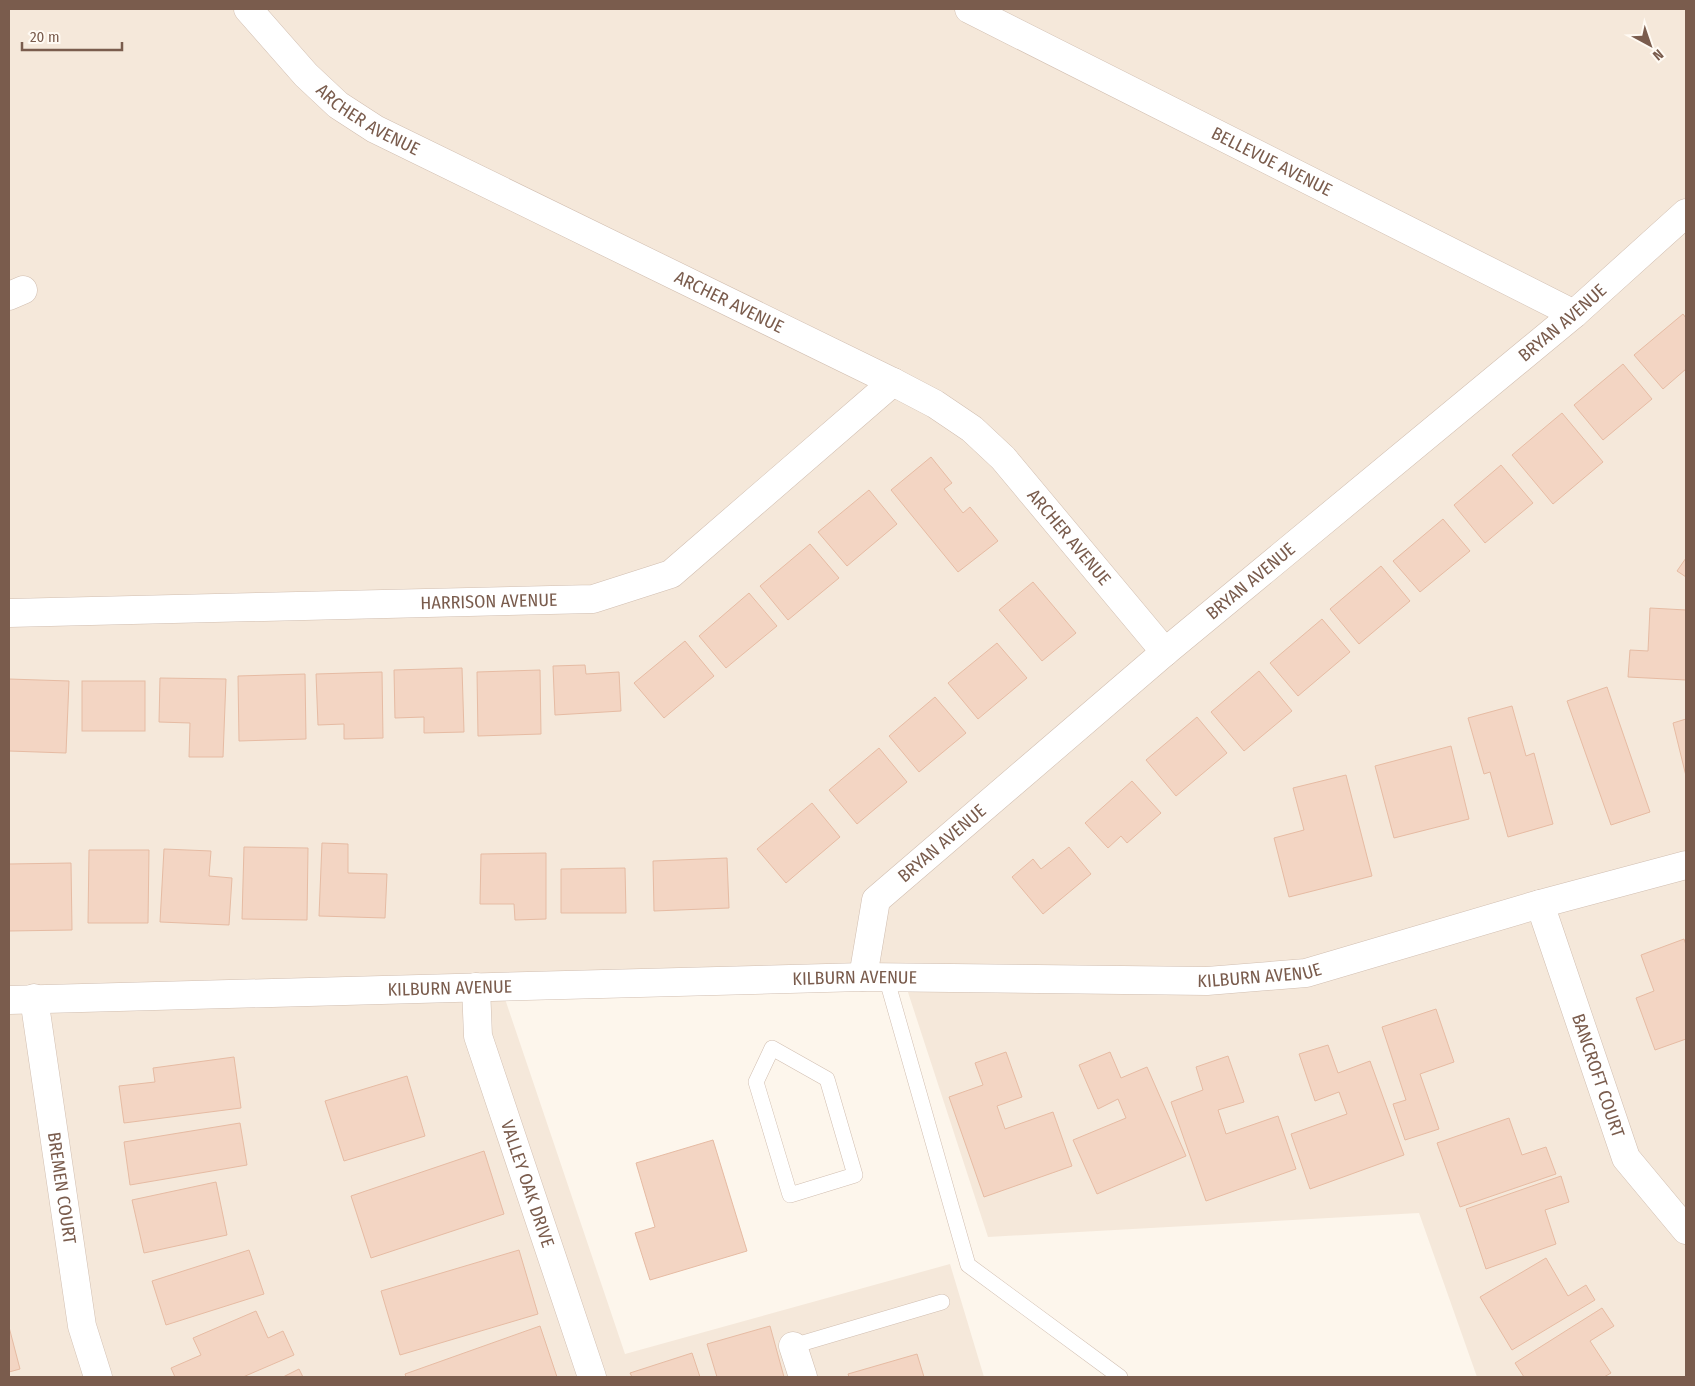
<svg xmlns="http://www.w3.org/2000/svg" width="1695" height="1386" viewBox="0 0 1695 1386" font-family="'Fira Sans Condensed',sans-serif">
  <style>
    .residential { fill: #f5e8da }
    .building { fill: #f3d5c3; stroke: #e6bba3 }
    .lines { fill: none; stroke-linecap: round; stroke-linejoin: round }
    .service-casing { stroke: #d1beb0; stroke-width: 16 }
    .minor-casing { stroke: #d1beb0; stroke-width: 29 }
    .service { stroke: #fff; stroke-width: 15 }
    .minor { stroke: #fff; stroke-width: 28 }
    .labels { text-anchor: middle; stroke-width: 5; stroke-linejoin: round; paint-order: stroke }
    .street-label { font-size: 18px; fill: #7a5c4d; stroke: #fffaf3 }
  </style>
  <rect width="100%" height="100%" fill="#fdf6ec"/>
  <polygon class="residential" points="9,9 1686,9 1686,1377 1477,1377 1419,1213 988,1237 903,977 501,987 625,1354 950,1264 984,1377 9,1377"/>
  <g class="building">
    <polygon points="1683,314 1686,318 1686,369 1663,389 1634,355"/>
    <polygon points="1623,364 1652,399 1603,440 1574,405"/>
    <polygon points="1562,413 1603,462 1553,504 1512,455"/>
    <polygon points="931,457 952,483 944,489 963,513 970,507 998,541 958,572 891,490"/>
    <polygon points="1501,465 1533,503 1485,543 1454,505"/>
    <polygon points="869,490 897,524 847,566 818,532"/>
    <polygon points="1443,519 1470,551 1420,592 1393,561"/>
    <polygon points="810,544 839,578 788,620 760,586"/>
    <polygon points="1686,558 1686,577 1677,571"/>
    <polygon points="1381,566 1410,601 1359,644 1330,609"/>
    <polygon points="1033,582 1076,633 1042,661 999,610"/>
    <polygon points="749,593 777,626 726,668 699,636"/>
    <polygon points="1650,608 1686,610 1686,680 1628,677 1630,650 1648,651"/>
    <polygon points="1322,619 1350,652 1298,696 1270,663"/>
    <polygon points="685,641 714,676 664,718 634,683"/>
    <polygon points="997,643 1027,678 978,719 948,683"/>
    <polygon points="585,665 586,674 619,672 621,711 555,715 553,666"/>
    <polygon points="462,668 464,732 424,733 424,717 395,718 394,670"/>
    <polygon points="540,670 541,734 478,736 477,672"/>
    <polygon points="1259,671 1292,711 1244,751 1211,712"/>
    <polygon points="382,672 383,738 344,739 344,724 318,725 316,674"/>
    <polygon points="305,674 306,739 239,741 238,676"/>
    <polygon points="160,678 226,679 223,757 189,757 190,723 159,722"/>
    <polygon points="9,679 69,681 66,753 9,751"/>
    <rect x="82" y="681" width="63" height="50"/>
    <polygon points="1607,687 1650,812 1611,825 1567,701"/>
    <polygon points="935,697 966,733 919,772 889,736"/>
    <polygon points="1512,706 1526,756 1534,753 1553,824 1508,837 1490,772 1484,774 1468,718"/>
    <polygon points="1197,717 1227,753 1176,796 1146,760"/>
    <polygon points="1686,719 1686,776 1673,723"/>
    <polygon points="1451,746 1469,819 1394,838 1375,766"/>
    <polygon points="879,748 907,782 857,824 829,790"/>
    <polygon points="1346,775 1372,876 1289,897 1274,838 1304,830 1293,788"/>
    <polygon points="1132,781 1161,813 1127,843 1121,836 1108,848 1085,823"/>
    <polygon points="812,803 840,837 786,883 757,849"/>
    <polygon points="322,843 348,844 348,873 387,874 385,918 319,916"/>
    <polygon points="244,847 308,848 307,920 242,919"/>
    <polygon points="1069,847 1091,874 1043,914 1012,877 1033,859 1041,869"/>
    <polygon points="164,849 211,851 209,876 232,878 229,925 160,922"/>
    <polygon points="89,850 149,850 148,923 88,923"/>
    <polygon points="546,853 546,919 515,920 514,904 480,904 481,854"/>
    <polygon points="727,858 729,908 654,911 653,861"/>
    <polygon points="71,863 72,930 9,931 9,864"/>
    <polygon points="625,868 626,913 561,913 561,869"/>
    <polygon points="1684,939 1686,945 1686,1039 1655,1050 1636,998 1654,991 1641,955"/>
    <polygon points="1436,1009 1454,1062 1420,1074 1439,1129 1405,1140 1393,1104 1406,1100 1382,1027"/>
    <polygon points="1328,1045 1338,1073 1370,1061 1404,1155 1310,1189 1291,1134 1347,1114 1339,1092 1315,1101 1299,1054"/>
    <polygon points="1006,1052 1022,1097 997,1106 1005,1129 1053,1112 1072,1166 984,1197 949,1097 983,1085 975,1063"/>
    <polygon points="1110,1052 1121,1078 1147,1067 1186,1156 1097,1194 1073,1140 1126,1118 1118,1099 1098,1109 1079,1065"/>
    <polygon points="1228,1056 1244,1102 1218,1110 1226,1134 1278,1116 1296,1169 1206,1201 1171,1102 1203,1090 1196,1067"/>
    <polygon points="234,1057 241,1108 124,1123 119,1086 155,1082 153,1068"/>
    <polygon points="407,1076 425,1136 344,1161 325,1101"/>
    <polygon points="1509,1118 1522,1155 1546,1147 1556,1174 1460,1207 1437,1143"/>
    <polygon points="240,1123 247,1165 130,1185 124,1142"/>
    <polygon points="713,1140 747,1251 650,1280 635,1233 655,1227 636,1163"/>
    <polygon points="484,1151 504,1214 371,1258 351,1196"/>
    <polygon points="1561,1176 1569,1202 1545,1210 1556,1244 1486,1269 1466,1209"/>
    <polygon points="216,1182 227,1235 144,1253 132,1200"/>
    <polygon points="249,1250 264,1294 166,1325 152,1281"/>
    <polygon points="519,1250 538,1314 400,1355 381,1291"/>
    <polygon points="1546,1258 1568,1296 1586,1285 1595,1300 1512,1350 1480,1297"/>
    <polygon points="1602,1308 1614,1326 1590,1341 1611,1373 1604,1377 1524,1377 1515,1363"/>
    <polygon points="256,1311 268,1338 283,1331 294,1355 243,1377 175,1377 171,1368 201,1355 193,1338"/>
    <polygon points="540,1326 557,1377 406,1377 405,1374"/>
    <polygon points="770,1326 784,1377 717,1377 707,1344"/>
    <polygon points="9,1327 20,1369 9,1372"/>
    <polygon points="692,1353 700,1377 632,1377 630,1373"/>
    <polygon points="917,1354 924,1377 849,1377 848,1374"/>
    <polygon points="299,1369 303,1377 283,1377"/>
  </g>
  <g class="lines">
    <defs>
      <g id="service">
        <polyline points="886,977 968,1265 1120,1377"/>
        <polygon points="772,1048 827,1079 855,1175 790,1195 756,1082"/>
        <polyline points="793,1346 942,1302"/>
      </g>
      <g id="minor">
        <path id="s1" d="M248 9 306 75 338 105 375 129 893 382 935 404 972 429 1003 458 1165 652"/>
        <path id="s2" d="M969 9 1574 314"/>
        <polyline points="9,296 23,290"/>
        <path id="s3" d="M9 613 593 599 671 574 893 382"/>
        <path id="s4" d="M1540 904 1626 1158 1686 1230"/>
        <path id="s5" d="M863 977 876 900 1165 652 1574 314 1686 213"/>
        <path id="s6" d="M476 987 478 1036 592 1377"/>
        <path id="s7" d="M34 998 82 1326 98 1377"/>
        <path id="s8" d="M9 1000 863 977 1207 981 1306 973 1540 904 1686 865"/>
        <polyline points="793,1346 803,1377"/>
      </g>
    </defs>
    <use href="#service" class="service-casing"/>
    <use href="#minor" class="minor-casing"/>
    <use href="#service" class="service"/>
    <use href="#minor" class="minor"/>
  </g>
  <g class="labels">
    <g class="street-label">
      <text dy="6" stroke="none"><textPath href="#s1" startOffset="165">ARCHER AVENUE</textPath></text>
      <text dy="6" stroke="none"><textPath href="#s2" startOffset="339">BELLEVUE AVENUE</textPath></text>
      <text dy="6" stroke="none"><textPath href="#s1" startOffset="570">ARCHER AVENUE</textPath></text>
      <text dy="6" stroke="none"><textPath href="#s5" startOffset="975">BRYAN AVENUE</textPath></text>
      <text dy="6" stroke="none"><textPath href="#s1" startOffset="990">ARCHER AVENUE</textPath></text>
      <text dy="6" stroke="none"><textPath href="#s5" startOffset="570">BRYAN AVENUE</textPath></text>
      <text dy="6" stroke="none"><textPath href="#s3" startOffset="480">HARRISON AVENUE</textPath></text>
      <text dy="6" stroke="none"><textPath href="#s5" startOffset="165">BRYAN AVENUE</textPath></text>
      <text dy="6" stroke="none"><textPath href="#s8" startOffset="1251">KILBURN AVENUE</textPath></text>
      <text dy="6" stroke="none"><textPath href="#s8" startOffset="846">KILBURN AVENUE</textPath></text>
      <text dy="6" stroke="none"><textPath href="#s8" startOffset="441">KILBURN AVENUE</textPath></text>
      <text dy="6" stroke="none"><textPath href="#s4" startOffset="181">BANCROFT COURT</textPath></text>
      <text dy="6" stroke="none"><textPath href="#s6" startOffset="205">VALLEY OAK DRIVE</textPath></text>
      <text dy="6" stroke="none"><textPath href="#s7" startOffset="192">BREMEN COURT</textPath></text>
    </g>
  </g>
  <rect width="1695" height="1386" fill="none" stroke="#7a5c4d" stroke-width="20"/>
  <g transform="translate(1650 45) rotate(140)" stroke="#fffaf3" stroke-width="4" paint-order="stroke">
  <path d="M0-4L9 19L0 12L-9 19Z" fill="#7a5c4d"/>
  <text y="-8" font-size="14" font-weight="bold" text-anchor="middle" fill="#7a5c4d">N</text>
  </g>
  <path d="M22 42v8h100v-8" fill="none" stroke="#7a5c4d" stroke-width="2.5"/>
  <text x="30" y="42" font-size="15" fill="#7a5c4d" stroke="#fffaf3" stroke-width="4" paint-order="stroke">20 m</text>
</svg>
